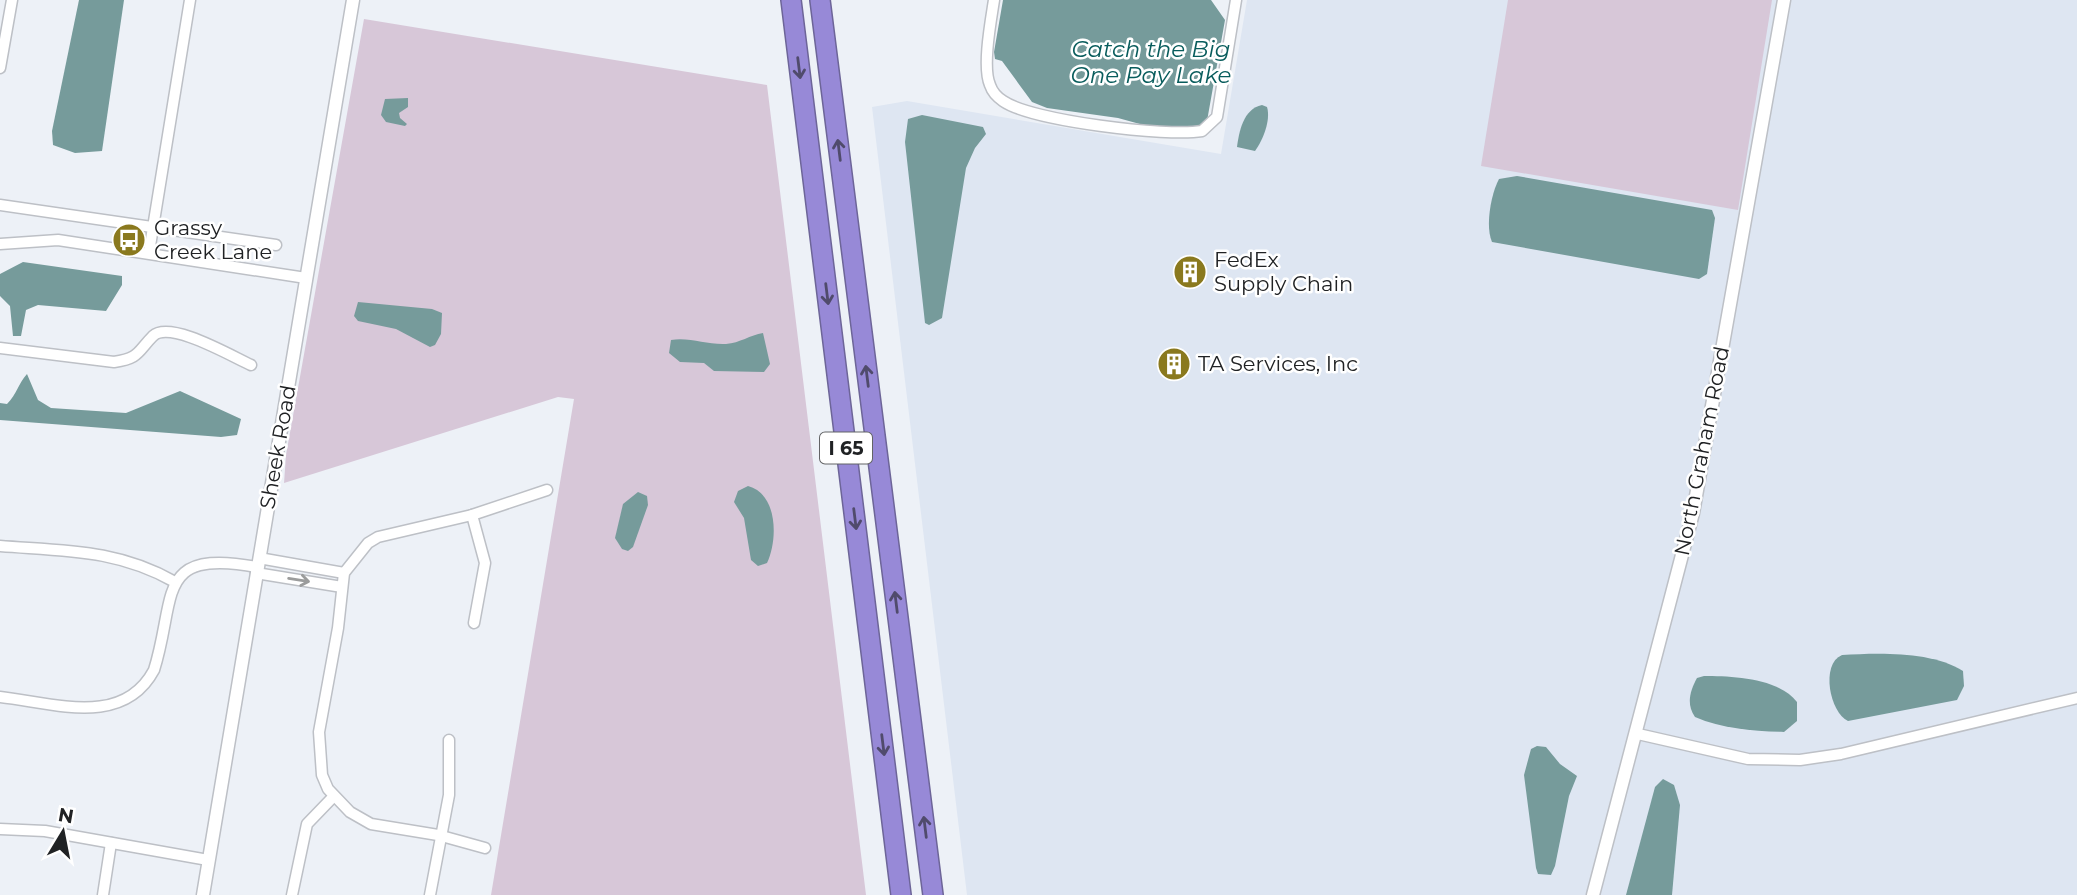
<svg xmlns="http://www.w3.org/2000/svg" width="2077" height="895" viewBox="0 0 2077 895" font-family="Montserrat,sans-serif">
  <style>
    .built { fill: #dee6f2 }
    .green { fill: #d7c7d8 }
    .water { fill: #769b9b }
    .lines { fill: none; stroke-linecap: round; stroke-linejoin: round }
    .minor-casing { stroke: #bdc0c6; stroke-width: 13 }
    .tertiary-casing { stroke: #bdc0c6; stroke-width: 15 }
    .motorway-casing { stroke: #6d6598; stroke-width: 22 }
    .minor { stroke: #fff; stroke-width: 10 }
    .tertiary { stroke: #fff; stroke-width: 12 }
    .motorway { stroke: #9789d7; stroke-width: 19 }
    .oneway { stroke: #504b6c }
    .oneway2 { stroke: #9b9c9c }
    .labels { text-anchor: middle; stroke-width: 5; stroke-linejoin: round; paint-order: stroke }
    .shield { fill: #fff; stroke: #636466; stroke-width: 2 }
    .shield-label { font-size: 19px; font-weight: bold; fill: #202224 }
    .poi-label { font-size: 21px; fill: #202224; stroke: #fff; text-anchor: start }
    .street-label { font-size: 21px; fill: #202224; stroke: #fff }
    .water-label { font-size: 23px; font-style: italic; fill: #085c5c; stroke: #fff }
  </style>
  <rect width="100%" height="100%" fill="#edf1f7"/>
  <polygon class="built" points="1247,0 2077,0 2077,895 967,895 872,107 907,101 1221,154"/>
  <g class="green">
    <polygon points="1508,0 1772,0 1738,210 1481,166"/>
    <polygon points="364,19 767,85 866,895 491,895 574,399 558,397 284,483 286,455"/>
  </g>
  <g class="water">
    <polygon points="79,0 124,0 102,151 75,153 53,145 52,131"/>
    <polygon points="1003,0 1211,0 1225,20 1207,121 1202,127 1158,129 1118,118 1047,108 1032,102 1002,61 995,59 994,52"/>
    <polygon points="408,98 408,107 399,113 400,118 407,124 405,126 386,122 381,115 385,99"/>
    <path d="M1262 105 1267 107C1271 120 1263 140 1255 151L1237 147C1239 132 1243 109 1262 105Z"/>
    <polygon points="922,115 983,127 986,134 975,148 966,168 942,318 929,325 925,323 905,142 908,119"/>
    <path d="M1517 176 1712 210 1715 218 1707 274 1699 279 1492 242C1485 226 1491 194 1499 179Z"/>
    <polygon points="23,262 122,276 122,285 106,311 38,305 26,310 21,336 13,336 10,306 0,296 0,274"/>
    <polygon points="358,302 432,309 442,313 441,334 435,345 430,347 396,329 358,321 354,316"/>
    <path d="M763 333 770 364 764 372 714 371 704 363 680 362 669 353 671 340C690 337 707 345 726 344 740 343 750 335 763 333Z"/>
    <path d="M27 374 38 400 51 408 126 413 180 391 241 419 237 435 221 437 0 420V403L7 404C17 394 18 384 27 374Z"/>
    <path d="M748 486C778 494 778 540 767 563L758 566 751 560 744 518 734 502 738 491Z"/>
    <polygon points="638,492 647,496 648,505 633,547 628,551 622,549 615,538 623,504"/>
    <path d="M1842 655C1879 653 1931 651 1963 671L1964 686 1957 700 1848 721C1830 713 1820 664 1842 655Z"/>
    <path d="M1704 676C1732 676 1779 678 1797 702V721L1784 732C1754 731 1723 729 1695 717 1686 704 1690 691 1697 678Z"/>
    <polygon points="1537,746 1546,747 1560,764 1577,776 1569,796 1555,866 1551,875 1538,874 1536,868 1524,775 1531,749"/>
    <polygon points="1663,779 1674,785 1680,805 1672,895 1626,895 1655,787"/>
  </g>
  <g class="lines">
    <defs>
      <g id="minor">
        <path d="M994 0C991 20 982 67 990 85 992 91 997 97 1003 101 1032 121 1167 137 1202 131L1217 117 1236 0"/>
        <polyline points="0,68 12,0"/>
        <polyline points="0,205 276,245"/>
        <polyline points="0,244 58,240 306,278"/>
        <polyline points="149,252 190,0"/>
        <path d="M0 348 114 362C140 358 137 352 153 336 170 320 231 356 251 365"/>
        <polyline points="472,515 485,563 474,623"/>
        <path d="M0 546C64 551 117 549 175 582"/>
        <polyline points="259,558 344,573"/>
        <polyline points="256,573 342,587"/>
        <path d="M0 697C54 703 123 728 154 670 177 597 154 548 257 567"/>
        <polyline points="1638,734 1748,759 1800,760 1841,754 2077,698"/>
        <polyline points="0,829 45,831 208,860"/>
        <polyline points="485,848 438,835 371,824 350,812 328,789 322,775 319,732 338,628 344,573 368,543 378,537 472,515 547,490"/>
        <polyline points="103,895 111,843"/>
        <polyline points="292,895 307,824 334,796"/>
        <polyline points="430,895 449,795 449,740"/>
      </g>
      <g id="tertiary">
        <polyline points="203,895 353,0"/>
        <polyline points="1593,895 1693,513 1784,0"/>
      </g>
      <g id="motorway">
        <polyline points="791,0 901,895"/>
        <polyline points="820,0 933,895"/>
      </g>
    </defs>
    <use href="#minor" class="minor-casing"/>
    <use href="#tertiary" class="tertiary-casing"/>
    <use href="#motorway" class="motorway-casing"/>
    <use href="#minor" class="minor"/>
    <use href="#tertiary" class="tertiary"/>
    <use href="#motorway" class="motorway"/>
  </g>
  <defs><path id="oneway-shaft" d="M-6 0H5M1.5-3L5.5 0L1.5 3" fill="none" stroke-width="1.6" stroke-linecap="round" stroke-linejoin="round" transform="scale(1.75)"/></defs>
  <g class="oneway">
    <use href="#oneway-shaft" transform="translate(799 68) rotate(83)"/>
    <use href="#oneway-shaft" transform="translate(839 150) rotate(-97)"/>
    <use href="#oneway-shaft" transform="translate(827 294) rotate(83)"/>
    <use href="#oneway-shaft" transform="translate(867 376) rotate(-97)"/>
    <use href="#oneway-shaft" transform="translate(855 519) rotate(83)"/>
    <use href="#oneway-shaft" transform="translate(896 602) rotate(-97)"/>
    <use href="#oneway-shaft" transform="translate(883 745) rotate(83)"/>
    <use href="#oneway-shaft" transform="translate(925 827) rotate(-97)"/>
  </g>
  <use class="oneway2" href="#oneway-shaft" transform="translate(299 580) rotate(9)"/>
  <defs>
    <symbol id="bus-disc" viewBox="-11 -11 22 22"><circle r="9.5" fill="#8a791e" stroke="#fff"/><path d="M-5-6H5V4H4V6H2V4H-2V6H-4V4H-5ZM-3.5-4V0h7V-4ZM-3.5 1.2v1.5H-2V1.2ZM2 1.2v1.5H3.5V1.2Z" fill="#fff"/></symbol>
    <symbol id="building-disc" viewBox="-11 -11 22 22"><circle r="9.5" fill="#8a791e" stroke="#fff"/><path d="M-4-6H4V6H1V3H-1V6H-4ZM-2.5-4.3h1.7v1.8h-1.7ZM.8-4.3h1.7v1.8H.8ZM-2.5-1h1.7V.8h-1.7ZM.8-1h1.7V.8H.8Z" fill="#fff"/></symbol>
  </defs>
  <g fill-rule="evenodd">
    <use href="#bus-disc" x="110" y="221" width="38" height="38"/>
    <use href="#building-disc" x="1171" y="253" width="38" height="38"/>
    <use href="#building-disc" x="1155" y="345" width="38" height="38"/>
  </g>
  <g class="labels">
    <rect class="shield" x="820" y="432.5" width="52" height="31" rx="5"/>
    <g class="shield-label">
      <text x="846" y="455">I 65</text>
    </g>
    <g class="poi-label">
      <text x="154" y="235">Grassy<tspan x="154" dy="24">Creek Lane</tspan></text>
      <text x="1214" y="267">FedEx<tspan x="1214" dy="24">Supply Chain</tspan></text>
      <text x="1198" y="371">TA Services, Inc</text>
    </g>
    <g class="street-label">
      <text transform="translate(278 447) rotate(-80)" y="7">Sheek Road</text>
      <text transform="translate(1702 451) rotate(-79)" y="7">North Graham Road</text>
    </g>
    <g class="water-label">
      <text x="1151" y="57">Catch the Big<tspan x="1151" dy="26">One Pay Lake</tspan></text>
    </g>
  </g>
  <g transform="translate(63 832) rotate(10)" stroke="#ffffff" stroke-width="5" paint-order="stroke">
  <path d="M0-5L12 26L0 18L-12 26Z" fill="#202224"/>
  <text y="-10" font-size="19" font-weight="bold" text-anchor="middle" fill="#202224">N</text>
  </g>
</svg>
